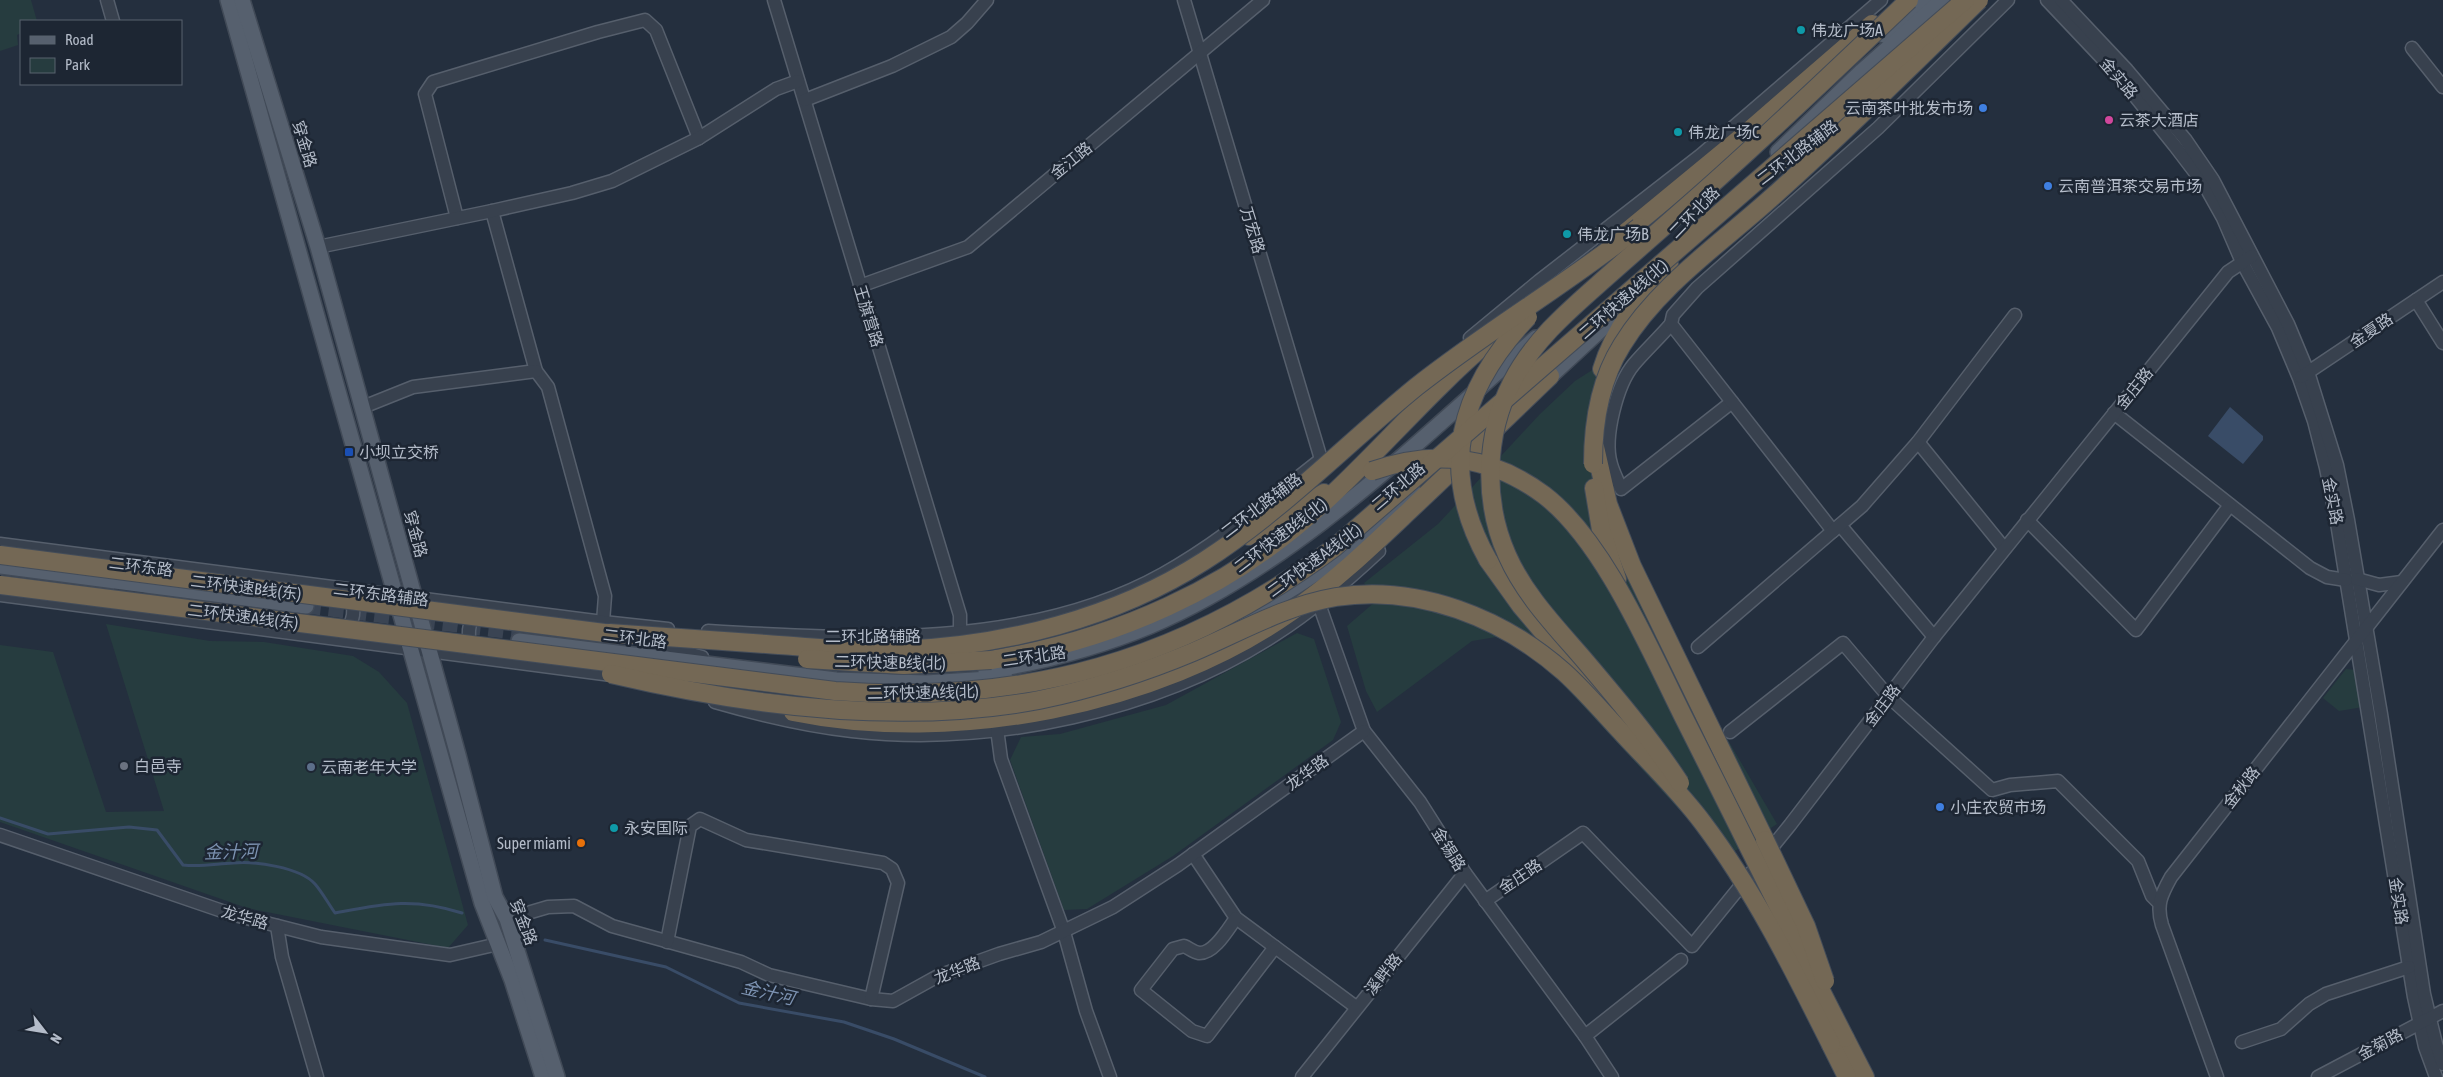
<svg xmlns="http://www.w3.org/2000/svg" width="2443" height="1077" viewBox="0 0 2443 1077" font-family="'Asap Condensed','Noto Sans SC',sans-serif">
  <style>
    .green { fill: #263c3f }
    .water { fill: #394c67 }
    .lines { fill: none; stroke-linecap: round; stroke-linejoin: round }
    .stream { stroke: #394c67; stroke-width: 3 }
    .major-tunnel { stroke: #3a4453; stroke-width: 15; stroke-dasharray: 15 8; stroke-linecap: butt }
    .minor-casing { stroke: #565f6c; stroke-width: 15 }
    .major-casing { stroke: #414a57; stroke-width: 18 }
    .highway-casing { stroke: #434c59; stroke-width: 20 }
    .minor { stroke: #38414e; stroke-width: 12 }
    .major { stroke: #56606e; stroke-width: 15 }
    .highway { stroke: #746855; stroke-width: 18 }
    .highway-bridge-casing { stroke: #434c59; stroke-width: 20; stroke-linecap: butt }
    .highway-bridge { stroke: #746855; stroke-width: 18 }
    .culture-dot { fill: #0f9aa8; stroke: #1d2633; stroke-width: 2 }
    .shop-dot { fill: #3f7fe0; stroke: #1d2633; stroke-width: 2 }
    .hotel-dot { fill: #d1479c; stroke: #1d2633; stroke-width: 2 }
    .transit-dot { fill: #1a4fb4; stroke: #1d2633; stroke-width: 2 }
    .worship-dot { fill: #6b7280; stroke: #1d2633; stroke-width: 2 }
    .service-dot { fill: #5c6f8a; stroke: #1d2633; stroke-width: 2 }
    .food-dot { fill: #e8710a; stroke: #1d2633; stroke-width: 2 }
    .labels { text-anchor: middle; stroke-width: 5; stroke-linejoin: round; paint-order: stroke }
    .poi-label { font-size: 16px; fill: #b4bcc9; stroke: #1d2633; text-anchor: start }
    .street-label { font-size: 16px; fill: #b4bcc9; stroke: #1d2633 }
    .water-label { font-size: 18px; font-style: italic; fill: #7c92b1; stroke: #1d2633 }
  </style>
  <rect width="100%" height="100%" fill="#242f3e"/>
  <g class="green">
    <polygon points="0,0 31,0 37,21 21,21 21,33 17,35 18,45 0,51"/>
    <polygon points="1608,360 1602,426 1606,492 1631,574 1777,824 1724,858 1548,668 1502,636 1472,641 1377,712 1366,691 1347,626 1376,601 1364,583 1438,524 1540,414 1575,381"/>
    <polygon points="106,624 210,641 264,642 353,656 379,672 407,703 468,925 448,948 247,908 0,822 0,645 53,652 106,812 164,811"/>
    <polygon points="1297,633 1314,639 1341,722 1333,740 1173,856 1087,909 1064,910 1010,760 1021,737 1060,734 1166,705"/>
    <polygon points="2346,669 2358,670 2363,707 2339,711 2323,698"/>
  </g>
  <polygon class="water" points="2230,407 2263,436 2263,440 2243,464 2208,436"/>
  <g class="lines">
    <g class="stream">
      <path d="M0 818 48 834 129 827 157 830 183 865C200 867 215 864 233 863 254 861 300 867 315 884 322 892 328 903 335 913 383 904 412 897 462 913"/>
      <polyline points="545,940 666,967 739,1003 844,1022 894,1039 985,1077"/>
    </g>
    <polyline class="major-tunnel" points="306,606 520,633"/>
    <defs>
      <g id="minor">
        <polyline points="107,0 113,21"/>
        <polyline points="774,0 960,615 960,633"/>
        <polyline points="1184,0 1321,459"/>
        <polyline points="2047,0 2118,75 2175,146 2204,184 2223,218 2242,262 2278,328 2299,378 2314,421 2326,468 2337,523 2414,997 2425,1047 2436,1077"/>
        <polyline points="2061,0 2127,70 2185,139 2213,180 2288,324 2308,372 2337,465 2348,520 2381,714 2424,994 2436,1044 2443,1064"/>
        <polyline points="2412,48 2443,87"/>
        <polyline points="805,100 892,66 951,37 967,23 987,0"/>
        <polyline points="1833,125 1868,98"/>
        <polyline points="492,211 536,371 548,387 605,596 603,622"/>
        <polyline points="457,218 425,94 433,82 598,32 645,20 656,30 699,138"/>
        <polyline points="318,247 492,211 572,193 612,181 699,138 776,89 798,81"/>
        <polyline points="860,286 968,247 1263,0"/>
        <polyline points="2416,300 2443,343"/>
        <path d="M1671 324C1659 338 1646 350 1634 364 1617 384 1603 438 1611 464 1613 472 1618 481 1621 489L1732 402"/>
        <polyline points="1470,338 1539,281 1701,155 1881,0"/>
        <polyline points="2301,377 2443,282"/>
        <polyline points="363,407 413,387 536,371"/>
        <polyline points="2114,413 2310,568 2327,577 2346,580"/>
        <polyline points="1918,442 2004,548"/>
        <polyline points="2027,520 2136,630 2230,505"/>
        <polyline points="1840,525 1934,637"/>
        <polyline points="1833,531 1671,324 1673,315 1697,288 1878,128 2008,0"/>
        <polyline points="0,544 603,622 668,629"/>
        <polyline points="2357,579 2379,585 2402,582"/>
        <polyline points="120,589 150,601"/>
        <polyline points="0,595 619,676"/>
        <polyline points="1319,604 1364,731 1420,802 1465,873 1585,1036 1612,1077"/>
        <path d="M708 631C856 640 1029 649 1163 574 1219 543 1269 500 1319 461"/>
        <path d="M343 633C354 623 357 608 348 595"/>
        <polyline points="656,639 684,652 702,657"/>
        <polyline points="1698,647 1862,506 1918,442 2015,315"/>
        <path d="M474 651C466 638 467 621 479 611"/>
        <path d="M715 702C760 715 806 726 852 731 992 747 1158 711 1276 634 1313 610 1347 581 1379 551"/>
        <polyline points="997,729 1001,759 1064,932 1086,1011 1110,1077"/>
        <polyline points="1730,732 1843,643 1888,696 1992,790 2010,785 2058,781 2138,861 2152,896 2159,903"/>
        <polyline points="0,835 231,914 321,937 450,955 498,944"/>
        <polyline points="1193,854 1236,918 1356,1007"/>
        <polyline points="1485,901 1583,833 1692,946 1790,825 1934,637 2228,272 2252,256"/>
        <path d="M1236 918C1228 929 1214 954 1199 953 1193 952 1189 948 1184 946L1173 949 1141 990 1192 1031 1207 1036 1275 947"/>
        <polyline points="507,919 548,907 574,906 612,926 741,962 769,975 871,999 893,1001 938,976 999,954 1041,942 1113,907 1178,865 1364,731"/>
        <polyline points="277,926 282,957 317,1077"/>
        <polyline points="667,942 690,826 700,819 746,840 883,863 892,869 898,883 871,999"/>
        <polyline points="1585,1036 1681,960"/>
        <polyline points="2242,1042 2281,1029 2309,1004 2326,994 2409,967"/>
        <polyline points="1302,1077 1465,873"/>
        <path d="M2217 1077 2162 925C2156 905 2161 895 2171 877L2443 530"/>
        <polyline points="2318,1077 2443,1011"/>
      </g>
      <g id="major">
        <polyline points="228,0 482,903 512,980 543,1077"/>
        <polyline points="242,0 318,247 458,755 495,897 507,919 557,1077"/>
        <polyline points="1884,35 1924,0"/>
        <polyline points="1778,152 1862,71 1942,0"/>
        <polyline points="1543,383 1634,299"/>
        <polyline points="0,566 306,606"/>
        <path d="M1225 624C1297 594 1357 544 1416 494"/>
        <polyline points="519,641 836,680 926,683 1005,678"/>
        <path d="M986 671C1043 662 1097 648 1150 626 1296 564 1418 441 1536 338"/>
      </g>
      <g id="highway">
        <polyline points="1625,233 1744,135 1872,24"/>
        <path d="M1602 369C1614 329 1642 295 1669 264"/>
        <polyline points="1595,447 1608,504 1632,566 1765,840"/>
        <polyline points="1594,488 1601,530 1617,579"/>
        <polyline points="1249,536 1324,493"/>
        <polyline points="1488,560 1521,606 1596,694"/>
        <path d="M991 660C1113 640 1230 589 1321 505 1379 452 1429 392 1489 341"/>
        <path d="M793 712C953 745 1157 706 1291 612 1335 582 1373 545 1411 509 1458 465 1504 420 1550 376"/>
        <polyline points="1845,1038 1865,1077"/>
        <polyline points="1831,1045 1847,1077"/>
      </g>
    </defs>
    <use href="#minor" class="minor-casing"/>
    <use href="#major" class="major-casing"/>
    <use href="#highway" class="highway-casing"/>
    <use href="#minor" class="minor"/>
    <use href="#major" class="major"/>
    <use href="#highway" class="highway"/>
    <defs>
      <g id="highway-bridge">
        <path d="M1593 464C1593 423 1600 380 1622 345 1658 286 1720 244 1770 199 1842 135 1910 67 1979 0"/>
        <path d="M1372 471C1434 449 1490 455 1544 495 1604 541 1649 648 1683 716 1737 823 1790 931 1845 1038"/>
        <polyline points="0,555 620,635"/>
        <path d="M1488 560C1437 469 1459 390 1528 317"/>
        <path d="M0 585 835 691C1024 705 1183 661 1335 547L1965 0"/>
        <path d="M609 633C661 637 714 640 766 644 811 647 855 652 900 650 1005 646 1115 618 1204 561 1282 511 1345 445 1416 387 1488 330 1567 284 1639 227"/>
        <polyline points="807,659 904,665 991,660"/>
        <path d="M611 674C747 706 900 726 1039 700 1092 689 1143 673 1193 652 1240 632 1284 606 1336 597 1418 584 1503 618 1564 672 1586 692 1605 715 1625 736 1652 765 1680 792 1703 823 1755 892 1793 969 1831 1045"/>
        <path d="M1680 783C1652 740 1619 701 1586 662 1557 628 1525 596 1507 555 1483 501 1485 435 1512 382 1535 337 1574 306 1611 273 1642 246 1672 219 1703 192 1773 130 1841 65 1909 0"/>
        <polyline points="1765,840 1806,926 1825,981"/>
      </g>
    </defs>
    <use href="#highway-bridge" class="highway-bridge-casing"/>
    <use href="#highway-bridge" class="highway-bridge"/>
  </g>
  <g class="culture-dot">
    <circle cx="1801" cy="30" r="5"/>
    <circle cx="1678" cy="132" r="5"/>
    <circle cx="1567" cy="234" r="5"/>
    <circle cx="614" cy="828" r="5"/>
  </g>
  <g class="shop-dot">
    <circle cx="1983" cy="108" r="5"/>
    <circle cx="2048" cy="186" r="5"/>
    <circle cx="1940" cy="807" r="5"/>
  </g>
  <circle class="hotel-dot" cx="2109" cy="120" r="5"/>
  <rect class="transit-dot" x="344" y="447" width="10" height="10" rx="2.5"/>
  <circle class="worship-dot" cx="124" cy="766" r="5"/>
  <circle class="service-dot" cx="311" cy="767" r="5"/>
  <circle class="food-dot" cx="581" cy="843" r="5"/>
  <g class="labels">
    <g class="poi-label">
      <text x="1811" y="36">伟龙广场A</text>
      <text x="1973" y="114" text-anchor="end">云南茶叶批发市场</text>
      <text x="2119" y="126">云茶大酒店</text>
      <text x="1688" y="138">伟龙广场C</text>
      <text x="2058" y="192">云南普洱茶交易市场</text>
      <text x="1577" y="240">伟龙广场B</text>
      <text x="359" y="458">小坝立交桥</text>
      <text x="134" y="772">白邑寺</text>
      <text x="321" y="773">云南老年大学</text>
      <text x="1950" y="813">小庄农贸市场</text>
      <text x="624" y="834">永安国际</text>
      <text x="571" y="849" text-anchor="end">Super miami</text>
    </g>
    <g class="street-label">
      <text transform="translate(2119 78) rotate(49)" y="6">金实路</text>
      <text transform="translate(305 144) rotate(73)" y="6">穿金路</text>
      <text transform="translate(1797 152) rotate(-37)" y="6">二环北路辅路</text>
      <text transform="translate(1071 160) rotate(-39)" y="6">金江路</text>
      <text transform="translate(1694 212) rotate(-46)" y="6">二环北路</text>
      <text transform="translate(1253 230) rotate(73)" y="6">万宏路</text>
      <text transform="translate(1623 299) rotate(-41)" y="6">二环快速A线(北)</text>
      <text transform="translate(869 316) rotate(73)" y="6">王旗营路</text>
      <text transform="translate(2371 330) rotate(-34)" y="6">金夏路</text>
      <text transform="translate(2134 388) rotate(-51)" y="6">金庄路</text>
      <text transform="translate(1398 486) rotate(-40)" y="6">二环北路</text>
      <text transform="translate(2333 501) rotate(79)" y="6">金实路</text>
      <text transform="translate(1261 505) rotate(-37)" y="6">二环北路辅路</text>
      <text transform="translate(416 534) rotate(75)" y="6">穿金路</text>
      <text transform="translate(1280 535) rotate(-37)" y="6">二环快速B线(北)</text>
      <text transform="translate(1314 560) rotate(-36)" y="6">二环快速A线(北)</text>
      <text transform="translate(141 566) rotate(7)" y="6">二环东路</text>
      <text transform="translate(246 587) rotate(7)" y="6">二环快速B线(东)</text>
      <text transform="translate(381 594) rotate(7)" y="6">二环东路辅路</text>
      <text transform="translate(243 616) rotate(7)" y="6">二环快速A线(东)</text>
      <text x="873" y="642">二环北路辅路</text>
      <text transform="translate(635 638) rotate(7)" y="6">二环北路</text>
      <text transform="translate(1034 656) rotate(-8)" y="6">二环北路</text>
      <text transform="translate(890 662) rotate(1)" y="6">二环快速B线(北)</text>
      <text transform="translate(923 692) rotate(-1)" y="6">二环快速A线(北)</text>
      <text transform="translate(1882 705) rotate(-53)" y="6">金庄路</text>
      <text transform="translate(1307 772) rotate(-36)" y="6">龙华路</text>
      <text transform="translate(2241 787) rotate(-52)" y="6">金秋路</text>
      <text transform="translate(1449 849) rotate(58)" y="6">金锡路</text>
      <text transform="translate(1520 876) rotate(-34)" y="6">金庄路</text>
      <text transform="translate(2399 901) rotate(81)" y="6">金实路</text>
      <text transform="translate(245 917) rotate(16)" y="6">龙华路</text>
      <text transform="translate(524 922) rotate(69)" y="6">穿金路</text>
      <text transform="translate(957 970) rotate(-21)" y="6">龙华路</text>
      <text transform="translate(1383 974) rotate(-51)" y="6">溪畔路</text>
      <text transform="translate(2380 1044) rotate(-28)" y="6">金菊路</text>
    </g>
    <g class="water-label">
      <text transform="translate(231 852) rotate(-1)" y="6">金汁河</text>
      <text transform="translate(768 993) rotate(13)" y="6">金汁河</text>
    </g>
  </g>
  <rect x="20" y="20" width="162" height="65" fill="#1d2633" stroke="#59626f"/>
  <rect x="30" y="36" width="25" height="8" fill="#56606e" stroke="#59626f"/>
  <text x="65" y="45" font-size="15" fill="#b4bcc9">Road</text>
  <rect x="30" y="58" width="25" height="15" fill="#263c3f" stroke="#59626f"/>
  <text x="65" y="70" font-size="15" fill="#b4bcc9">Park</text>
  <g transform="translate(45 1032) rotate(121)" stroke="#1d2633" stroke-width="4" paint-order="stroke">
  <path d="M0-4L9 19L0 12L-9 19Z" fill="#b4bcc9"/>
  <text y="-8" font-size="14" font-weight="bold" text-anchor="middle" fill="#b4bcc9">N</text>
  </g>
</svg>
